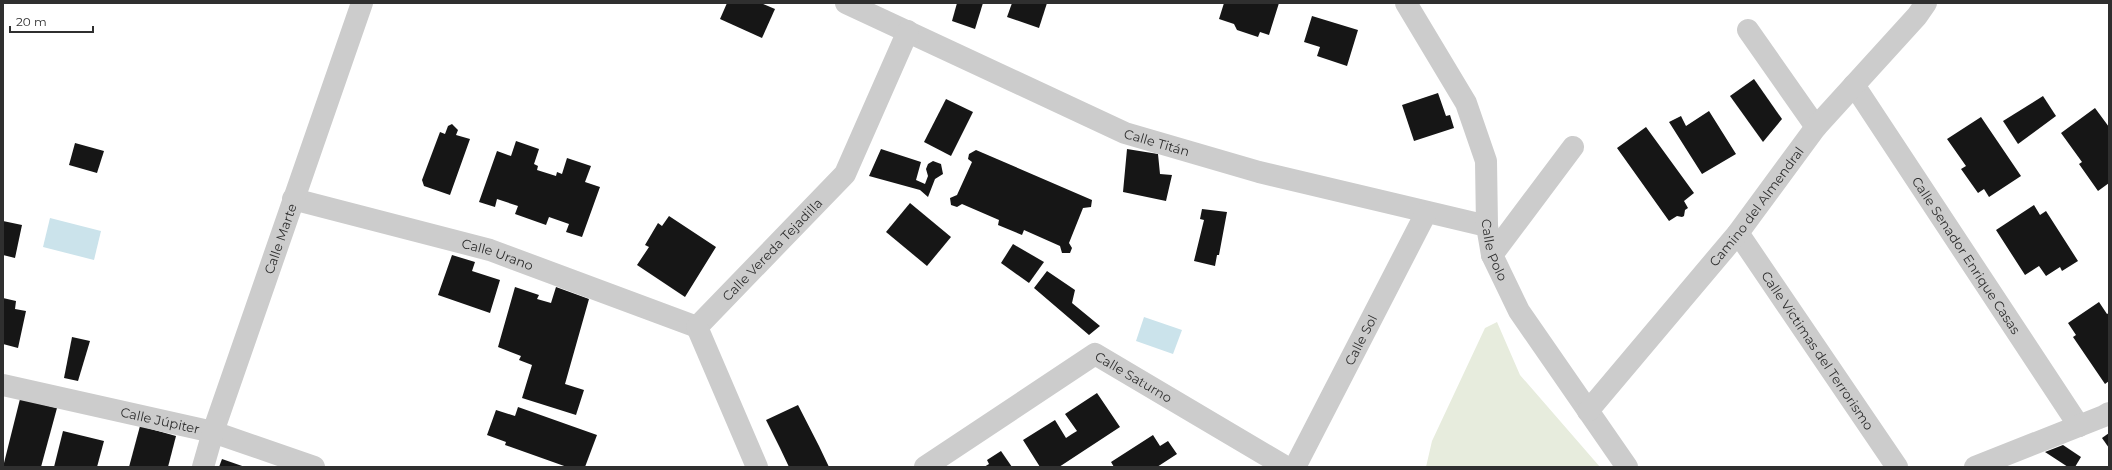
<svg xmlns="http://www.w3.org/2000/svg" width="2112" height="470" viewBox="0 0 2112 470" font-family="Montserrat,sans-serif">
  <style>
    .green { fill: #e7ecdd }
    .water { fill: #cbe3eb }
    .building { fill: #161616 }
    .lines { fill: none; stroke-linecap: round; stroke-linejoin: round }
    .minor { stroke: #ccc; stroke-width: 22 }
    .labels { text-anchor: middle; stroke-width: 4; stroke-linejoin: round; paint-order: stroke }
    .street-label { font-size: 13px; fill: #2f2f2f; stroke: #fff }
  </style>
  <rect width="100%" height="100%" fill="#fff"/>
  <polygon class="green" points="1497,322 1520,375 1600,467 1426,467 1432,441 1485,328"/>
  <g class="water">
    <polygon points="50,218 101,231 94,260 43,247"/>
    <polygon points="1144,317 1182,330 1173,354 1136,341"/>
  </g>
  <g class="building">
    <polygon points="727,3 761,3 775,9 762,38 720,19"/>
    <polygon points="957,3 983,3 975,29 952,21"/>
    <polygon points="1012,3 1047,3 1039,28 1007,17"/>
    <polygon points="1224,3 1279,3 1269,35 1260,32 1258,37 1237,30 1234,24 1219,19"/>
    <polygon points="1312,16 1358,30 1347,66 1317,56 1320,47 1304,42"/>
    <polygon points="1754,79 1782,119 1763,142 1730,96"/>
    <polygon points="1438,93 1446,116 1450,115 1454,128 1414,141 1402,105"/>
    <polygon points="2043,96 2056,116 2018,144 2003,121"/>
    <polygon points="946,99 973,112 951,156 924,142"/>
    <polygon points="2095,108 2109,127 2109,183 2098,191 2079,164 2082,162 2061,133"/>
    <polygon points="1709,111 1736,154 1702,174 1669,122 1681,116 1686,126"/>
    <polygon points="1981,117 2021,176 1989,197 1984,189 1978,193 1961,169 1966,166 1947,139"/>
    <polygon points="452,124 458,130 456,135 470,139 450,195 424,186 422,180 440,132 445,134 448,126"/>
    <polygon points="1646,127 1694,193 1684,201 1688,208 1685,210 1684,216 1682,217 1677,216 1669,221 1617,148"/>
    <polygon points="516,141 539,149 534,164 538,166 537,170 556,176 557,172 562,174 567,158 591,166 585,182 600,187 582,237 566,232 569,224 549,217 546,225 515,214 518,206 497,199 495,207 479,202 497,151 511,156"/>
    <polygon points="75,143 104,151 97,173 69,165"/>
    <polygon points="881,149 921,162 916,180 925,184 928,176 926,169 928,164 933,161 941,164 943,174 935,179 928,197 920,190 869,176"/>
    <polygon points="1127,149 1158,154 1160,174 1172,175 1166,201 1123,192"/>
    <polygon points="976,150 1092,200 1091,207 1083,208 1069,243 1072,248 1070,253 1062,253 1060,246 1024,230 1022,235 998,225 999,220 962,204 957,207 951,205 950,198 957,195 972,162 968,159 969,154"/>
    <polygon points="910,203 951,237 927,266 886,232"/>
    <polygon points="2034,205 2040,215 2046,211 2078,261 2062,271 2060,267 2046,276 2039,266 2025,275 1996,230"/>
    <polygon points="1202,209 1227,212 1219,255 1217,255 1215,266 1194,261 1204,220 1200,219"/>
    <polygon points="669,216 716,247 685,297 637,265 649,247 645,245 658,223 662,226"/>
    <polygon points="3,221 22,225 15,258 3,255"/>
    <polygon points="1013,244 1044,262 1029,283 1001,263"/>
    <polygon points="452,255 475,262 472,271 500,280 490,313 438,295"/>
    <polygon points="1047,271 1075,290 1072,303 1100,326 1089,335 1034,288"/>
    <polygon points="515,287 539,295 537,299 551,303 556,287 589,299 565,384 584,390 576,415 522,398 532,365 519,360 521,356 498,347"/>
    <polygon points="3,298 16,301 15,309 26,311 18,348 3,344"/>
    <polygon points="2099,302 2107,314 2109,313 2109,381 2105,384 2073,337 2076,335 2068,323"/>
    <polygon points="72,337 90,341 78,381 64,378"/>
    <polygon points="1097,393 1120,427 1059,467 1040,467 1023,440 1055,420 1066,438 1072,434 1077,431 1065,414"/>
    <polygon points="20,399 57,408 41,467 3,467"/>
    <polygon points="798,405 819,446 829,467 789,467 780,448 766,420"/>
    <polygon points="518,407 597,435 585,467 567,467 505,445 506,442 487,435 496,410 515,416"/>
    <polygon points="140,426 176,436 168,467 129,467"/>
    <polygon points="63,431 104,441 97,467 54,467"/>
    <polygon points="2109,433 2109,448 2102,438"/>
    <polygon points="1153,435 1160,446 1168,441 1177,454 1157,467 1114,467 1111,462"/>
    <polygon points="2063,445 2081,457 2075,467 2068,467 2045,452"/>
    <polygon points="1001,451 1012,467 984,467 989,464 987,460"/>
    <polygon points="222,459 245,467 219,467"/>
  </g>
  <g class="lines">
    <g class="minor">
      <path id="s1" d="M846 3 1125 133 1259 172 1487 226"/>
      <path id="s2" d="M1406 3 1466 103 1486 161 1487 226 1492 255 1519 311 1627 467"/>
      <polyline points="1748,30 1816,127"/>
      <path id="s3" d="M1854 85 2079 426"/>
      <path id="s4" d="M293 199 490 250 697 327"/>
      <path id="s5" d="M1738 233 1897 467"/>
      <polyline points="1492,255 1573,147"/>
      <path id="s6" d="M697 327 845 174 908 31"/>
      <polyline points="697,327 757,467"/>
      <path id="s7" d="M3 385 213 432 314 467"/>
      <path id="s8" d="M1588 411 1738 233 1816 127 1917 16 1926 3"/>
      <path id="s9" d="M203 467 213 432 362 3"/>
      <path id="s10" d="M925 467 1095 354 1286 467"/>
      <path id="s11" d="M1295 467 1426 213"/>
      <polyline points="1975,467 2104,416 2109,413"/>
    </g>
  </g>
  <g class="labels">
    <g class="street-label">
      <text dy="5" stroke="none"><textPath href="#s1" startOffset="341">Calle Titán</textPath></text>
      <text dy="5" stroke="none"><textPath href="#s8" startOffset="265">Camino del Almendral</textPath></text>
      <text dy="5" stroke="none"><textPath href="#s9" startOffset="241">Calle Marte</textPath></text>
      <text dy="5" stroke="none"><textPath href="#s6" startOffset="108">Calle Vereda Tejadilla</textPath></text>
      <text dy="5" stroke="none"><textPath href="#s2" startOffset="268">Calle Polo</textPath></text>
      <text dy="5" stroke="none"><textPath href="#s4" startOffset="212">Calle Urano</textPath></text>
      <text dy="5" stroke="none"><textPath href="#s3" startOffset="204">Calle Senador Enrique Casas</textPath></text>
      <text dy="5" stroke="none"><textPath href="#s11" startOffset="143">Calle Sol</textPath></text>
      <text dy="5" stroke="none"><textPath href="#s5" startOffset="142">Calle Víctimas del Terrorismo</textPath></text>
      <text dy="5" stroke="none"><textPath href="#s10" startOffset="249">Calle Saturno</textPath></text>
      <text dy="5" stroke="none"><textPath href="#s7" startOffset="161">Calle Júpiter</textPath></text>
    </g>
  </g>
  <rect width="2112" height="470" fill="none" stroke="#2f2f2f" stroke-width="8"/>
  <path d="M10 26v6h83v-6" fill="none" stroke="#2f2f2f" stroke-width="2"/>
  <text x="16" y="26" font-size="12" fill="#2f2f2f" stroke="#ffffff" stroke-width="3" paint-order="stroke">20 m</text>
</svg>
